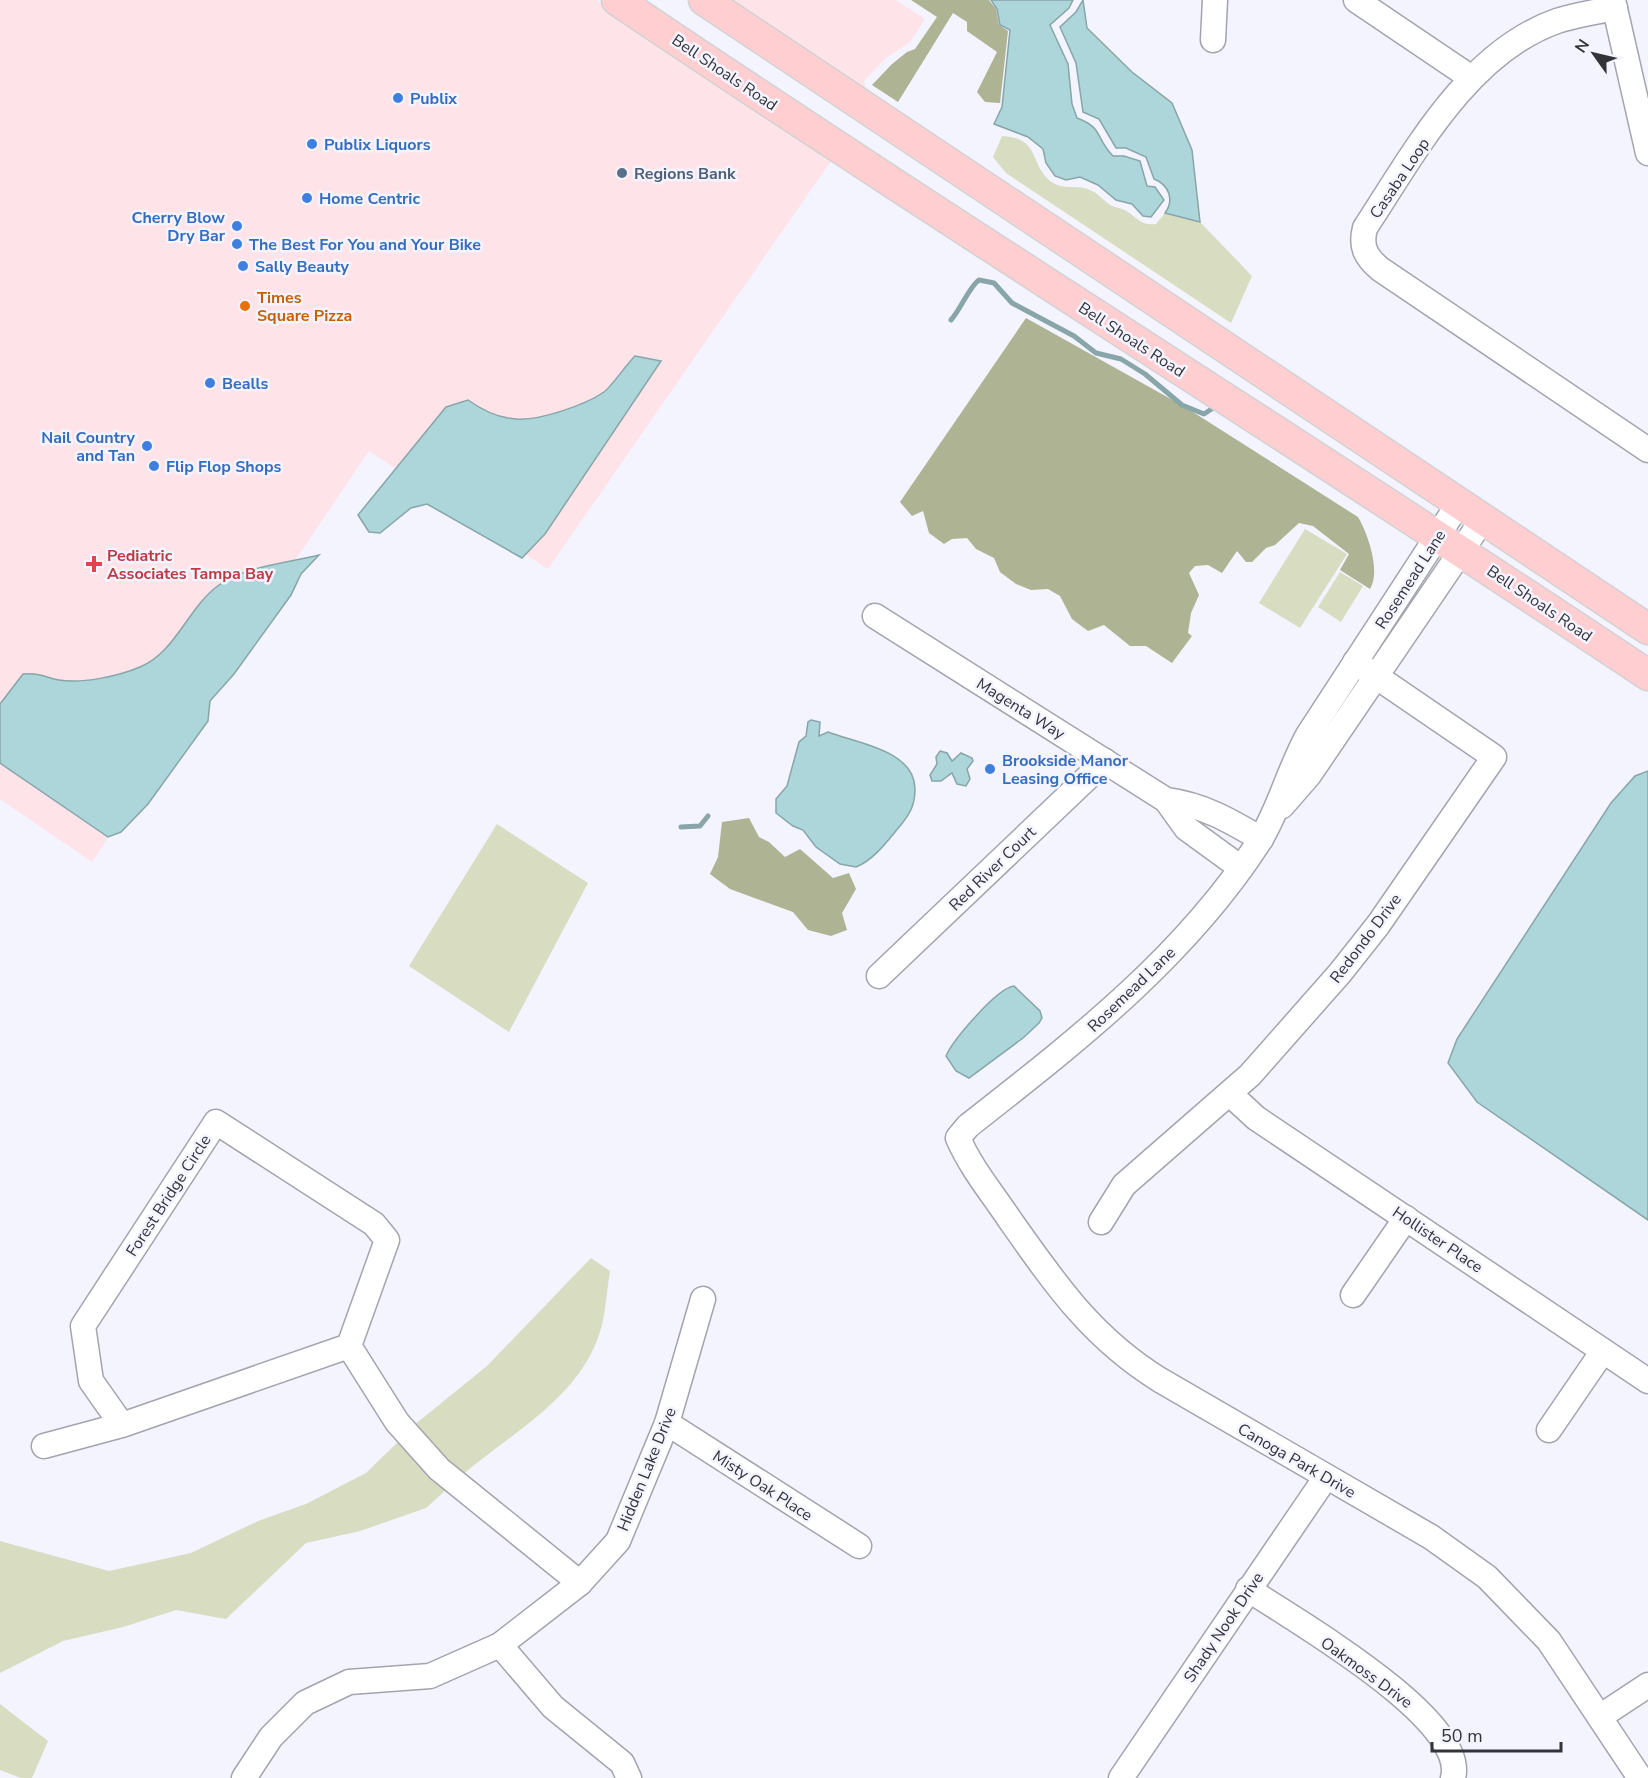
<svg xmlns="http://www.w3.org/2000/svg" width="1648" height="1778" viewBox="0 0 1648 1778" font-family="'Nunito Sans',sans-serif">
  <style>
    .commercial { fill: #fee3e8 }
    .green { fill: #d8dcc1 }
    .forest { fill: #aeb393 }
    .water { fill: #acd6da; stroke: #88a5a9; stroke-width: 1.5 }
    .lines { fill: none; stroke-linecap: round; stroke-linejoin: round }
    .stream { stroke: #88a5a9; stroke-width: 5 }
    .minor-casing { stroke: #a3a4ae; stroke-width: 27 }
    .major-casing { stroke: #d2d2d3; stroke-width: 33 }
    .minor { stroke: #fff; stroke-width: 24 }
    .major { stroke: #ffced0; stroke-width: 30 }
    .shop-dot { fill: #3f7fe0; stroke: #f3f4ff; stroke-width: 2 }
    .service-dot { fill: #5c6f8a; stroke: #f3f4ff; stroke-width: 2 }
    .food-dot { fill: #e8710a; stroke: #f3f4ff; stroke-width: 2 }
    .health-dot { fill: #e0444e; stroke: #f3f4ff; stroke-width: 2 }
    .labels { text-anchor: middle; stroke-width: 5; stroke-linejoin: round; paint-order: stroke }
    .street-label { font-size: 16px; fill: #333438; stroke: #f3f4ff }
    .shop-label { font-size: 16px; font-weight: bold; fill: #366cbe; stroke: #f3f4ff; text-anchor: start }
    .service-label { font-size: 16px; font-weight: bold; fill: #4e5e75; stroke: #f3f4ff; text-anchor: start }
    .food-label { font-size: 16px; font-weight: bold; fill: #c56008; stroke: #f3f4ff; text-anchor: start }
    .health-label { font-size: 16px; font-weight: bold; fill: #be3a42; stroke: #f3f4ff; text-anchor: start }
  </style>
  <rect width="100%" height="100%" fill="#f3f4ff"/>
  <g class="commercial">
    <polygon points="0,0 596,0 831,161 548,569 369,451 92,862 0,799"/>
    <polygon points="700,0 896,0 925,19 910,42 886,58 864,81 866,89 878,98"/>
  </g>
  <g class="green">
    <path d="M1002 136C1040 138 1030 164 1049 180 1062 192 1078 183 1092 191 1099 194 1104 201 1110 205 1116 208 1123 208 1128 212 1138 219 1142 226 1156 224L1165 213 1200 222 1252 276 1231 323 1006 173 993 157Z"/>
    <polygon points="1305,529 1347,554 1300,628 1259,603"/>
    <polygon points="1340,572 1363,586 1341,622 1318,607"/>
    <polygon points="497,824 588,883 509,1032 409,966"/>
    <path d="M591 1258 610 1271C607 1289 606 1307 602 1325 584 1396 512 1432 461 1476L413 1426 487 1366Z"/>
    <polygon points="400,1440 448,1488 426,1508 360,1531 306,1543 226,1619 176,1610 123,1627 63,1641 0,1673 0,1541 109,1571 191,1553 258,1521 306,1504 366,1473"/>
    <polygon points="0,1704 48,1741 32,1778 21,1778 0,1770"/>
  </g>
  <g class="forest">
    <polygon points="911,0 989,0 996,9 999,25 1008,31 1000,103 985,102 977,92 997,52 967,31 967,22 953,13 898,102 872,85 892,64 907,52 915,49 937,17"/>
    <path d="M1026 318 1185 407 1358 517C1368 534 1381 571 1370 589L1340 570 1349 554 1313 526 1299 523 1275 545 1266 548 1252 562H1246L1237 551 1222 573 1208 565 1195 566 1189 573 1199 595 1191 613 1188 633 1192 636 1172 663 1146 646H1130L1104 625 1088 631 1072 619 1060 596 1048 589 1031 590 1016 584 1000 572 994 558 976 549 967 538 952 539 944 544 929 533 923 511 912 516 900 502Z"/>
    <polygon points="749,818 759,837 769,842 785,857 800,849 833,878 849,873 856,889 842,913 847,930 831,936 808,930 793,912 730,889 710,874 718,857 722,822"/>
  </g>
  <g class="water">
    <path d="M991 0H1073L1069 8 1050 25 1068 64 1072 104 1077 118C1104 128 1095 138 1113 156H1124L1140 161 1147 186 1155 187 1164 200 1151 217 1143 216 1132 204 1116 200 1098 185 1080 177 1066 180 1055 176 1046 163 1043 149 1028 137 994 124 1002 107 1010 30 1000 25 997 9Z"/>
    <path d="M1083 0 1087 28 1132 72 1172 103 1192 150 1200 222 1165 213C1174 201 1170 185 1154 179L1146 157 1126 148H1116L1099 119 1083 112 1076 63 1060 27 1076 12Z"/>
    <path d="M635 356 661 361 545 534 522 558 427 504 411 508 380 533 369 532 358 515 446 407 468 400C482 410 498 418 516 419 539 421 585 405 604 392 611 387 626 365 635 356Z"/>
    <path d="M319 555 301 574 291 595 234 674 210 701 208 721 148 804 121 832 108 837 0 763V704L23 674C43 673 43 677 59 680 82 684 119 676 140 667 176 652 188 607 219 585 246 566 287 563 319 555Z"/>
    <path d="M811 720 820 722 819 736 828 732C856 743 915 750 915 789 915 805 910 814 900 826 888 840 874 860 856 867L840 864 816 847 803 830 793 826 776 813V799L787 786 799 742 806 736 808 722Z"/>
    <polygon points="940,751 947,753 952,761 961,753 972,758 973,761 967,769 970,779 966,786 957,784 952,773 941,781 932,781 930,775 937,764 936,757"/>
    <polygon points="1648,771 1648,1220 1477,1102 1448,1063 1457,1039 1611,803 1635,776"/>
    <path d="M1014 986 1040 1011 1042 1018 1039 1023 1023 1038 969 1078 956 1071 946 1056C953 1040 997 988 1014 986Z"/>
  </g>
  <g class="lines">
    <g class="stream">
      <path d="M951 320C961 309 969 287 979 280L994 283 1012 303 1074 336 1096 353 1121 359 1145 374 1182 405 1204 414 1216 406"/>
      <polyline points="681,827 700,826 708,816"/>
    </g>
    <defs>
      <g id="minor">
        <polyline points="1356,0 1470,77"/>
        <polyline points="1613,0 1648,153"/>
        <path d="M1615 8C1596 12 1575 15 1557 21 1468 52 1414 153 1365 228 1360 247 1366 257 1380 269L1648 450"/>
        <polyline points="1213,40 1215,0"/>
        <path d="M1459 503 1308 735C1289 769 1280 808 1259 842 1184 958 1075 1042 968 1126L958 1138C971 1168 992 1193 1010 1220 1055 1284 1092 1338 1160 1380L1431 1537 1487 1577 1549 1641 1640 1778"/>
        <path d="M875 616 1166 800C1203 805 1229 820 1261 839"/>
        <polyline points="1166,800 1186,828 1241,868"/>
        <polyline points="1282,806 1309,775 1483,519"/>
        <polyline points="879,976 1105,761"/>
        <polyline points="1230,1094 1256,1118 1648,1381"/>
        <polyline points="1101,1222 1124,1185 1250,1075 1340,973 1378,925 1494,757 1355,662"/>
        <polyline points="1353,1295 1406,1218"/>
        <polyline points="349,1346 397,1422 439,1469 580,1583"/>
        <polyline points="667,1423 859,1546"/>
        <polyline points="1549,1430 1603,1351"/>
        <polyline points="44,1446 122,1425 349,1346 387,1240 374,1224 216,1122 83,1326 91,1381 122,1425"/>
        <path d="M1248 1589C1292 1619 1469 1719 1453 1778"/>
        <polyline points="500,1645 553,1707 622,1763 629,1778"/>
        <polyline points="1601,1716 1648,1685"/>
        <polyline points="244,1778 271,1737 305,1703 349,1682 430,1676 500,1645 580,1583 618,1541 667,1423 703,1299"/>
        <polyline points="1121,1778 1326,1477"/>
      </g>
      <g id="major">
        <path d="M617 0C958 230 1306 447 1648 675"/>
        <polyline points="704,0 1648,629"/>
      </g>
    </defs>
    <use href="#minor" class="minor-casing"/>
    <use href="#major" class="major-casing"/>
    <use href="#minor" class="minor"/>
    <use href="#major" class="major"/>
  </g>
  <g class="shop-dot">
    <circle cx="398" cy="98" r="6"/>
    <circle cx="312" cy="144" r="6"/>
    <circle cx="307" cy="198" r="6"/>
    <circle cx="237" cy="226" r="6"/>
    <circle cx="237" cy="244" r="6"/>
    <circle cx="243" cy="266" r="6"/>
    <circle cx="210" cy="383" r="6"/>
    <circle cx="147" cy="446" r="6"/>
    <circle cx="154" cy="466" r="6"/>
    <circle cx="990" cy="769" r="6"/>
  </g>
  <circle class="service-dot" cx="622" cy="173" r="6"/>
  <circle class="food-dot" cx="245" cy="306" r="6"/>
  <path class="health-dot" d="M91 555h6v6h6v6h-6v6h-6v-6h-6v-6h6z"/>
  <g class="labels">
    <g class="street-label">
      <text transform="translate(725 72) rotate(34)" y="6">Bell Shoals Road</text>
      <text transform="translate(1399 178) rotate(-56)" y="6">Casaba Loop</text>
      <text transform="translate(1132 339) rotate(33)" y="6">Bell Shoals Road</text>
      <text transform="translate(1410 579) rotate(-57)" y="6">Rosemead Lane</text>
      <text transform="translate(1540 603) rotate(34)" y="6">Bell Shoals Road</text>
      <text transform="translate(1021 708) rotate(32)" y="6">Magenta Way</text>
      <text transform="translate(992 868) rotate(-44)" y="6">Red River Court</text>
      <text transform="translate(1365 938) rotate(-53)" y="6">Redondo Drive</text>
      <text transform="translate(1131 989) rotate(-44)" y="6">Rosemead Lane</text>
      <text transform="translate(168 1195) rotate(-57)" y="6">Forest Bridge Circle</text>
      <text transform="translate(1438 1239) rotate(34)" y="6">Hollister Place</text>
      <text transform="translate(1297 1460) rotate(30)" y="6">Canoga Park Drive</text>
      <text transform="translate(646 1469) rotate(-68)" y="6">Hidden Lake Drive</text>
      <text transform="translate(763 1485) rotate(33)" y="6">Misty Oak Place</text>
      <text transform="translate(1223 1627) rotate(-56)" y="6">Shady Nook Drive</text>
      <text transform="translate(1367 1672) rotate(36)" y="6">Oakmoss Drive</text>
    </g>
    <g class="shop-label">
      <text x="410" y="104">Publix</text>
      <text x="324" y="150">Publix Liquors</text>
      <text x="319" y="204">Home Centric</text>
      <text x="225" y="223" text-anchor="end">Cherry Blow<tspan x="225" dy="18">Dry Bar</tspan></text>
      <text x="249" y="250">The Best For You and Your Bike</text>
      <text x="255" y="272">Sally Beauty</text>
      <text x="222" y="389">Bealls</text>
      <text x="135" y="443" text-anchor="end">Nail Country<tspan x="135" dy="18">and Tan</tspan></text>
      <text x="166" y="472">Flip Flop Shops</text>
      <text x="1002" y="766">Brookside Manor<tspan x="1002" dy="18">Leasing Office</tspan></text>
    </g>
    <g class="service-label">
      <text x="634" y="179">Regions Bank</text>
    </g>
    <g class="food-label">
      <text x="257" y="303">Times<tspan x="257" dy="18">Square Pizza</tspan></text>
    </g>
    <g class="health-label">
      <text x="107" y="561">Pediatric<tspan x="107" dy="18">Associates Tampa Bay</tspan></text>
    </g>
  </g>
  <g transform="translate(1594 54) rotate(304)" stroke="#f3f4ff" stroke-width="4.5" paint-order="stroke">
  <path d="M0-4.5L10 22L0 15L-10 22Z" fill="#333438"/>
  <text y="-9" font-size="16" font-weight="bold" text-anchor="middle" fill="#333438">N</text>
  </g>
  <path d="M1432 1742v9h129v-9" fill="none" stroke="#333438" stroke-width="3"/>
  <text x="1441" y="1742" font-size="18" fill="#333438" stroke="#f3f4ff" stroke-width="4.5" paint-order="stroke">50 m</text>
</svg>
